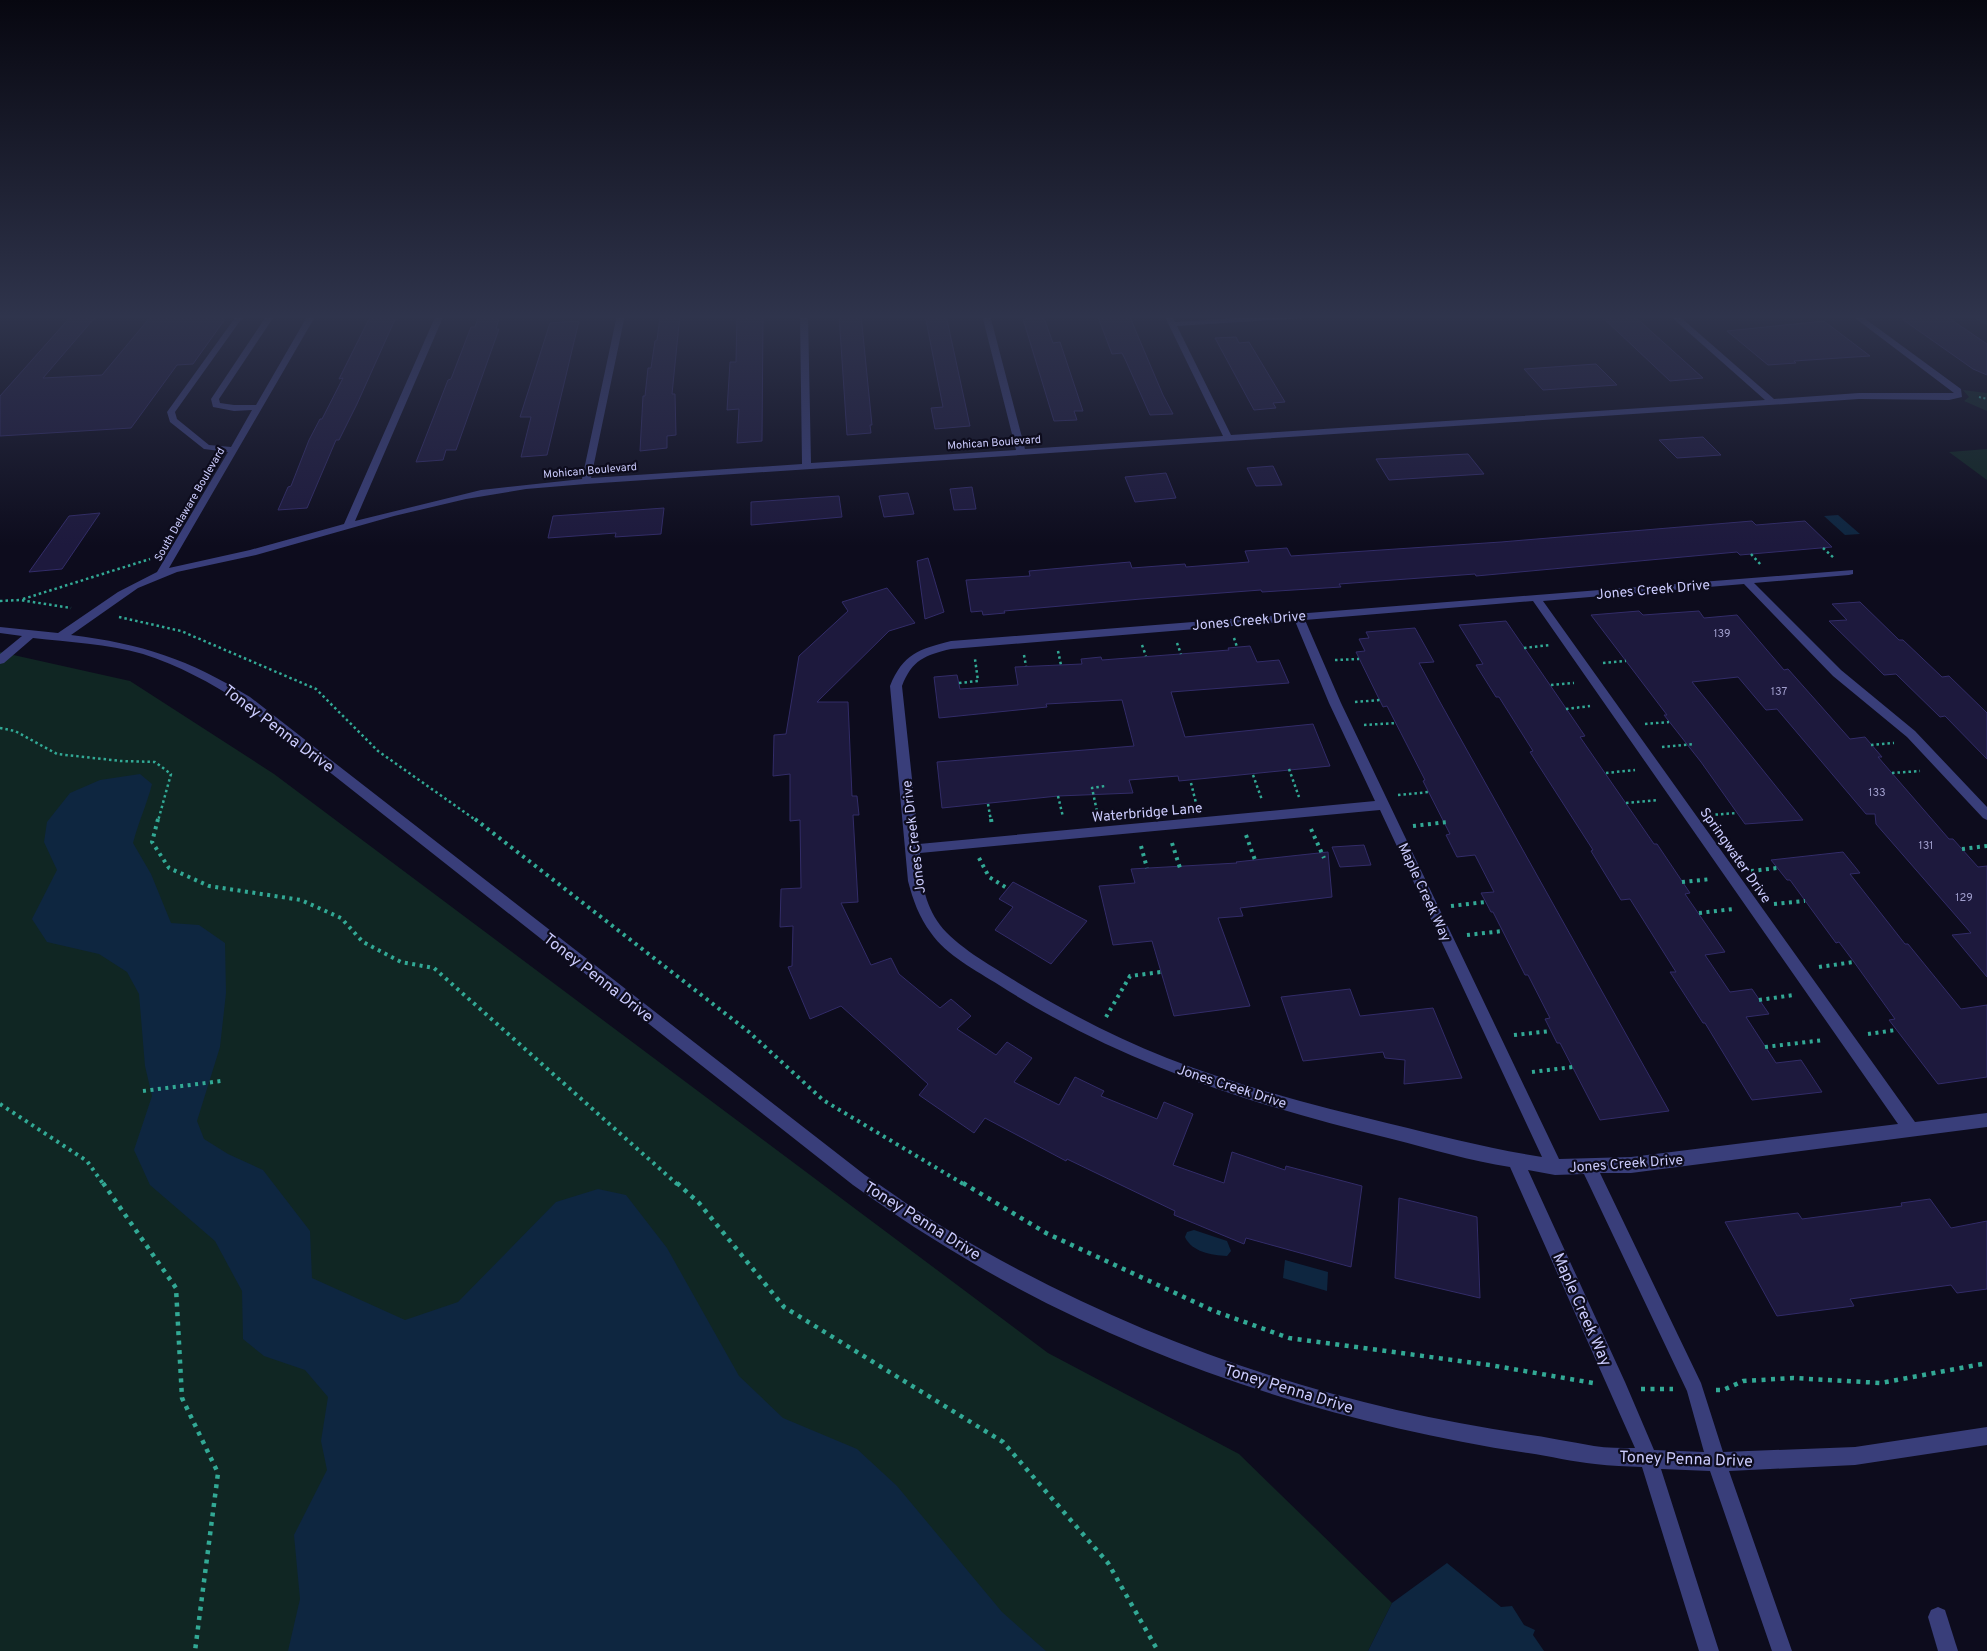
<svg xmlns="http://www.w3.org/2000/svg" width="1987" height="1651" viewBox="0 0 1987 1651" font-family="Overpass,sans-serif">
  <style>
    .green { fill: #102623 }
    .water { fill: #0e2640 }
    .lines { fill: none; stroke-linecap: round; stroke-linejoin: round }
    .canal { fill: #0e2640; fill-rule: evenodd }
    .building { fill: #1d193d; stroke: #322c68 }
    .path-far3 { stroke: #32a995; stroke-width: 2; stroke-dasharray: 2 2.5; stroke-linecap: butt }
    .path-far2 { stroke: #32a995; stroke-width: 2.5; stroke-dasharray: 2.5 3; stroke-linecap: butt }
    .path-far1 { stroke: #32a995; stroke-width: 4; stroke-dasharray: 3 4.5; stroke-linecap: butt }
    .path { stroke: #32a995; stroke-width: 4.5; stroke-dasharray: 4 5.5; stroke-linecap: butt }
    .minor { fill: #393e7a; fill-rule: evenodd }
    .labels { text-anchor: middle; stroke-width: 4.5; stroke-linejoin: round; paint-order: stroke }
    .far-street-label { font-size: 11px; fill: #cbcbfd; stroke: #0d0c1d }
    .number-label { font-size: 11px; fill: #a09ecd }
    .street-label { font-size: 14px; fill: #cbcbfd; stroke: #0d0c1d }
    .near-street-label { font-size: 16px; fill: #cbcbfd; stroke: #0d0c1d }
  </style>
  <rect width="100%" height="100%" fill="#0d0c1d"/>
  <g class="green">
    <polygon points="1963,390 1987,393 1987,411 1964,401 1969,397"/>
    <polygon points="1987,449 1987,480 1949,452"/>
    <polygon points="0,652 130,681 274,774 1048,1353 1239,1454 1392,1603 1368,1651 0,1651"/>
  </g>
  <g class="water">
    <polygon points="1838,515 1860,534 1845,535 1824,516"/>
    <path d="M140 774 152 784C147 804 138 823 133 843L151 874 171 923 199 925 225 943 226 993 220 1047 197 1121 204 1139 228 1154 263 1170 310 1231 312 1278 405 1320 458 1302 556 1202 598 1189 626 1195 667 1248 739 1376 783 1418 857 1449 897 1486 1002 1612 1046 1651H288L300 1599 294 1535 327 1470 321 1441 328 1397 305 1370 264 1356 243 1339 242 1291 215 1241 150 1185 134 1150 152 1096 145 1066 139 994 127 972 99 954 47 942 32 919 57 870 44 842 47 822 70 793 100 780Z"/>
    <path d="M1194 1230 1227 1241 1231 1251 1227 1256C1211 1255 1192 1252 1185 1237L1187 1232Z"/>
    <polygon points="1285,1260 1328,1272 1327,1291 1283,1278"/>
    <polygon points="1447,1563 1501,1607 1512,1606 1524,1625 1535,1630 1533,1635 1544,1651 1368,1651 1392,1603"/>
  </g>
  <g class="lines">
    <polygon class="canal" points="1972,315 1987,315 1987,325 1981,323"/>
  </g>
  <g class="building">
    <polygon points="72,315 97,315 43,378 102,375 152,315 228,315 193,364 177,365 131,428 0,436 0,396"/>
    <polygon points="371,315 397,315 357,404 339,440 336,440 307,508 278,510 288,487 291,486 309,440 320,419 322,419 343,378 339,379"/>
    <polygon points="479,315 500,315 496,329 499,329 456,450 446,450 443,460 416,462 448,380 451,379 471,327 475,327"/>
    <polygon points="680,315 672,394 675,394 676,435 667,436 667,448 640,451 643,396 645,396 648,368 651,368 655,341 657,340 660,317"/>
    <polygon points="737,315 763,315 762,441 737,443 739,409 727,410 730,362 736,362"/>
    <polygon points="839,315 861,315 872,425 870,425 871,433 847,435"/>
    <polygon points="925,315 946,315 970,426 935,429 931,408 943,407"/>
    <polygon points="1129,315 1163,395 1173,414 1150,415 1125,359 1122,353 1112,354 1098,317"/>
    <polygon points="1600,315 1633,315 1703,378 1670,381"/>
    <polygon points="1946,316 1987,344 1987,375 1973,369 1902,319"/>
    <polygon points="1044,318 1053,343 1060,342 1083,411 1074,411 1077,420 1054,421 1023,319"/>
    <polygon points="579,321 547,455 521,457 531,417 520,417 550,323"/>
    <polygon points="1824,321 1870,356 1794,361 1796,363 1768,365 1727,331"/>
    <polygon points="1236,337 1239,343 1249,342 1285,402 1273,403 1276,408 1254,410 1215,338"/>
    <polygon points="1596,364 1617,385 1543,390 1524,369"/>
    <polygon points="1703,437 1721,455 1677,458 1659,440"/>
    <polygon points="1468,454 1484,474 1389,480 1376,459"/>
    <polygon points="1273,466 1282,485 1256,486 1247,468"/>
    <polygon points="1166,473 1176,498 1135,502 1125,477"/>
    <polygon points="972,487 976,509 954,510 950,489"/>
    <polygon points="908,493 914,514 884,517 879,496"/>
    <polygon points="839,496 842,517 751,525 751,502"/>
    <polygon points="664,508 661,534 615,537 616,533 548,538 553,516"/>
    <polygon points="100,513 62,569 29,572 69,516"/>
    <polygon points="1752,521 1756,525 1805,521 1832,547 1740,555 1737,552 1476,576 1475,574 1339,584 1341,587 1262,592 1261,590 1141,599 1004,611 1005,613 983,615 982,611 971,612 966,580 1030,576 1029,571 1130,562 1132,568 1185,564 1186,567 1249,562 1245,551 1287,548 1291,556 1501,542"/>
    <polygon points="928,558 944,612 925,619 917,561"/>
    <polygon points="887,588 915,623 889,631 817,702 848,702 852,796 857,796 859,815 853,815 858,902 841,903 871,965 891,958 899,974 940,1008 951,999 971,1016 957,1029 996,1055 1007,1042 1032,1058 1014,1082 1059,1105 1075,1077 1104,1091 1101,1096 1157,1119 1164,1102 1193,1114 1173,1165 1224,1183 1232,1152 1285,1170 1286,1166 1362,1186 1351,1267 1246,1238 1244,1244 1174,1215 1175,1211 1067,1159 1066,1161 985,1118 974,1133 919,1095 928,1084 841,1006 810,1019 788,967 792,966 793,926 780,927 781,889 801,888 800,820 790,821 790,774 773,776 774,735 786,734 799,656 848,611 842,602"/>
    <polygon points="1860,602 1899,640 1903,640 1942,677 1949,676 1987,713 1987,759 1945,716 1940,717 1896,674 1884,675 1829,621 1847,620 1832,604"/>
    <polygon points="1639,611 1643,615 1699,611 1704,618 1737,615 1784,670 1788,669 1850,739 1865,737 1882,757 1878,757 1949,839 1953,839 1978,867 1987,866 1987,977 1952,935 1971,933 1876,824 1875,814 1866,814 1777,709 1766,710 1738,677 1692,682 1803,820 1745,824 1701,762 1664,715 1667,715 1591,615"/>
    <polygon points="1506,621 1585,736 1580,737 1654,844 1657,844 1690,893 1685,894 1725,952 1705,955 1730,992 1752,989 1769,1014 1746,1017 1776,1063 1801,1060 1822,1092 1752,1100 1705,1023 1703,1023 1670,972 1676,972 1630,899 1621,900 1591,851 1593,850 1530,752 1533,751 1499,697 1496,697 1476,665 1483,664 1459,625"/>
    <polygon points="1415,628 1434,662 1419,663 1440,702 1669,1111 1600,1120 1560,1043 1557,1043 1545,1019 1550,1018 1528,975 1525,975 1493,912 1491,912 1481,893 1494,892 1475,855 1457,857 1446,835 1450,834 1423,781 1425,780 1387,706 1383,707 1356,652 1365,651 1359,639 1369,638 1366,632"/>
    <polygon points="1250,646 1257,662 1279,660 1289,683 1171,692 1185,737 1313,724 1330,766 1179,781 1178,776 1129,780 1133,793 1058,796 942,808 937,762 1134,746 1122,700 1046,704 1047,707 939,718 934,677 957,675 960,689 1018,685 1015,667 1082,664 1081,659 1101,657 1102,660 1180,654 1229,650 1228,648"/>
    <polygon points="1364,845 1371,865 1340,867 1332,847"/>
    <polygon points="1328,852 1332,897 1240,908 1243,916 1218,918 1250,1006 1174,1016 1152,941 1113,945 1099,886 1135,883 1131,869 1237,863 1236,862"/>
    <polygon points="1843,852 1860,873 1850,874 1905,944 1908,944 1961,1009 1987,1005 1987,1077 1938,1084 1889,1020 1895,1019 1854,962 1839,942 1836,943 1790,880 1787,880 1771,860"/>
    <polygon points="1013,882 1087,921 1051,964 995,930 1013,907 999,899"/>
    <polygon points="1350,989 1360,1016 1433,1008 1462,1078 1404,1084 1405,1060 1385,1058 1383,1052 1303,1061 1281,997"/>
    <polygon points="1399,1198 1477,1217 1480,1298 1395,1278"/>
    <polygon points="1930,1199 1951,1228 1987,1221 1987,1289 1957,1293 1951,1285 1850,1299 1854,1306 1777,1316 1725,1222 1798,1213 1802,1219 1902,1206 1901,1203"/>
  </g>
  <g class="lines">
    <polyline class="path-far3" points="1979,397 1987,399"/>
    <g class="path-far2">
      <polyline points="1823,548 1835,559"/>
      <polyline points="1751,554 1761,565"/>
      <polyline points="23,599 150,559"/>
      <polyline points="0,601 20,600 71,608"/>
      <polyline points="119,617 181,631 316,689 378,751 477,821"/>
      <polyline points="1234,638 1237,647"/>
      <polyline points="1177,643 1181,654"/>
      <polyline points="1142,645 1146,656"/>
      <polyline points="1524,648 1550,645"/>
      <polyline points="1058,651 1061,665"/>
      <polyline points="1024,655 1026,666"/>
      <polyline points="1335,660 1359,659"/>
      <polyline points="1603,663 1626,661"/>
      <polyline points="959,683 978,681 975,659"/>
      <polyline points="1551,685 1574,683"/>
      <polyline points="1355,702 1380,700"/>
      <polyline points="1566,709 1590,706"/>
      <polyline points="1645,724 1669,722"/>
      <polyline points="1364,725 1396,723"/>
      <polyline points="0,728 15,731 57,754 121,761 155,762 171,774 158,821"/>
      <polyline points="1871,745 1894,743"/>
      <polyline points="1662,747 1694,744"/>
      <polyline points="1289,769 1299,797"/>
      <polyline points="1606,773 1635,770"/>
      <polyline points="1892,773 1920,771"/>
      <polyline points="1253,775 1262,800"/>
      <polyline points="1191,783 1197,807"/>
      <polyline points="1398,795 1429,792"/>
      <polyline points="1058,796 1063,817"/>
      <polyline points="1626,803 1658,800"/>
      <polyline points="988,804 991,821"/>
      <polyline points="1710,815 1737,813"/>
      <polyline points="1098,816 1092,788 1105,786"/>
    </g>
    <g class="path-far1">
      <polyline points="158,819 152,842 169,868 209,886 301,900 341,918 363,942 401,962 434,968 678,1185"/>
      <polyline points="475,819 749,1032 823,1100 965,1185"/>
      <polyline points="991,819 992,825"/>
      <polyline points="1413,826 1447,822"/>
      <polyline points="1311,829 1324,858"/>
      <polyline points="1246,835 1255,860"/>
      <polyline points="1172,843 1180,868"/>
      <polyline points="1141,846 1147,868"/>
      <polyline points="1962,849 1987,846"/>
      <polyline points="979,858 989,877 1007,888"/>
      <polyline points="1751,871 1777,868"/>
      <polyline points="1682,882 1711,879"/>
      <polyline points="1774,904 1805,901"/>
      <polyline points="1451,906 1485,902"/>
      <polyline points="1699,913 1733,909"/>
      <polyline points="1467,935 1503,931"/>
      <polyline points="1819,967 1854,962"/>
      <polyline points="1759,1000 1794,995"/>
      <polyline points="1106,1017 1130,976 1161,972"/>
      <polyline points="1868,1034 1896,1030"/>
      <polyline points="1514,1035 1551,1031"/>
      <polyline points="1765,1047 1824,1040"/>
      <polyline points="1532,1072 1573,1067"/>
      <polyline points="143,1091 221,1081"/>
      <polyline points="0,1104 87,1161 104,1185"/>
    </g>
    <g class="path">
      <polyline points="103,1183 176,1288 182,1398 218,1473 195,1651"/>
      <polyline points="677,1183 699,1203 784,1307 1003,1442 1108,1563 1158,1651"/>
      <polyline points="963,1183 1046,1233 1214,1311 1289,1338 1490,1365 1593,1383"/>
      <polyline points="1641,1389 1673,1389"/>
      <polyline points="1716,1390 1723,1390 1743,1381 1793,1378 1881,1383 1987,1363"/>
    </g>
    <g class="minor">
      <path d="M237 315H247L240 321 175 412 177 419 209 445 231 447 252 410 234 411 213 407 211 399 267 315H275L219 399 220 403 234 405H256L308 315H316L169 568 250 550 344 524 436 315H444L355 521 481 490 582 479 617 315H625L591 478 802 464 800 315H808L811 463 1016 450 982 315H990L1025 449 1223 436 1164 315H1172L1175 322 1278 315H1325L1321 317 1177 326 1231 435 1765 400 1669 315H1678L1774 399 1859 393H1954L1851 315H1860L1961 389 1962 397 1949 400 1859 399 586 484 526 489 466 499 394 516 256 555 177 572 138 588 71 635C143 644 188 659 250 697L865 1175C892 1193 919 1213 948 1230 1125 1336 1320 1404 1524 1434 1547 1437 1570 1442 1594 1446 1607 1448 1621 1448 1635 1448L1510 1167C1471 1161 1431 1149 1392 1139 1252 1105 1122 1064 999 985 977 971 946 955 931 933 919 917 913 900 908 881L890 686C903 654 919 649 951 641L1853 570V574L1849 575 1754 583 1841 670 1915 731 1987 807V820L1983 818 1907 737 1833 676 1744 584 1543 601 1915 1122 1987 1113V1127L1631 1173H1600L1701 1383 1723 1452 1855 1447 1987 1427V1445L1855 1465 1729 1471 1792 1651H1772L1710 1471 1661 1469 1719 1651H1699L1642 1467C1626 1466 1611 1466 1595 1464 1573 1462 1550 1456 1528 1453 1322 1422 1112 1352 935 1240 907 1223 880 1204 853 1185L242 703C211 683 178 665 143 654 107 644 69 642 33 638L4 663 0 664V654L22 636 0 633V627L58 633 118 592 157 572 228 452 204 449 170 422 167 412ZM1533 601 1898 1124 1631 1157 1559 1159 1341 703 1305 620ZM1295 621 1329 703 1375 801 919 844 902 686C912 660 925 655 951 649ZM1380 810 1542 1157C1491 1149 1441 1136 1391 1124 1315 1106 1239 1086 1167 1058 1113 1037 1061 1009 1012 979 990 965 956 946 940 925 924 903 921 880 920 853ZM1528 1170 1555 1175 1584 1174 1687 1391 1704 1452 1654 1450 1625 1382Z"/>
      <polygon points="1938,1607 1945,1610 1958,1651 1938,1651 1928,1617 1931,1610"/>
    </g>
  </g>
  <linearGradient id="sky" x2="0" y2="1"><stop stop-color="#070710"/><stop offset="0.58" stop-color="#2f344c"/><stop offset="1" stop-color="#2f344c" stop-opacity="0"/></linearGradient>
  <rect width="1987" height="546" fill="url(#sky)"/>
  <g class="labels">
    <g class="far-street-label">
      <text transform="translate(994 442) rotate(-4)" y="4">Mohican Boulevard</text>
      <text transform="translate(590 470) rotate(-5)" y="4">Mohican Boulevard</text>
      <text transform="translate(189 504) rotate(-60)" y="4">South Delaware Boulevard</text>
    </g>
    <g class="number-label">
      <text x="1722" y="637">139</text>
      <text x="1779" y="695">137</text>
      <text x="1877" y="796">133</text>
      <text x="1926" y="849">131</text>
      <text x="1964" y="901">129</text>
    </g>
    <g class="street-label">
      <text transform="translate(1653 589) rotate(-5)" y="5">Jones Creek Drive</text>
      <text transform="translate(1249 620) rotate(-5)" y="5">Jones Creek Drive</text>
      <text transform="translate(1147 812) rotate(-5)" y="5">Waterbridge Lane</text>
      <text transform="translate(913 837) rotate(-97)" y="5">Jones Creek Drive</text>
      <text transform="translate(1736 855) rotate(55)" y="5">Springwater Drive</text>
      <text transform="translate(1425 892) rotate(65)" y="5">Maple Creek Way</text>
      <text transform="translate(1232 1086) rotate(18)" y="5">Jones Creek Drive</text>
      <text transform="translate(1626 1163) rotate(-4)" y="5">Jones Creek Drive</text>
    </g>
    <g class="near-street-label">
      <text transform="translate(279 728) rotate(37)" y="6">Toney Penna Drive</text>
      <text transform="translate(599 977) rotate(38)" y="6">Toney Penna Drive</text>
      <text transform="translate(923 1220) rotate(32)" y="6">Toney Penna Drive</text>
      <text transform="translate(1583 1309) rotate(66)" y="6">Maple Creek Way</text>
      <text transform="translate(1289 1388) rotate(17)" y="6">Toney Penna Drive</text>
      <text transform="translate(1686 1458) rotate(2)" y="6">Toney Penna Drive</text>
    </g>
  </g>
</svg>
